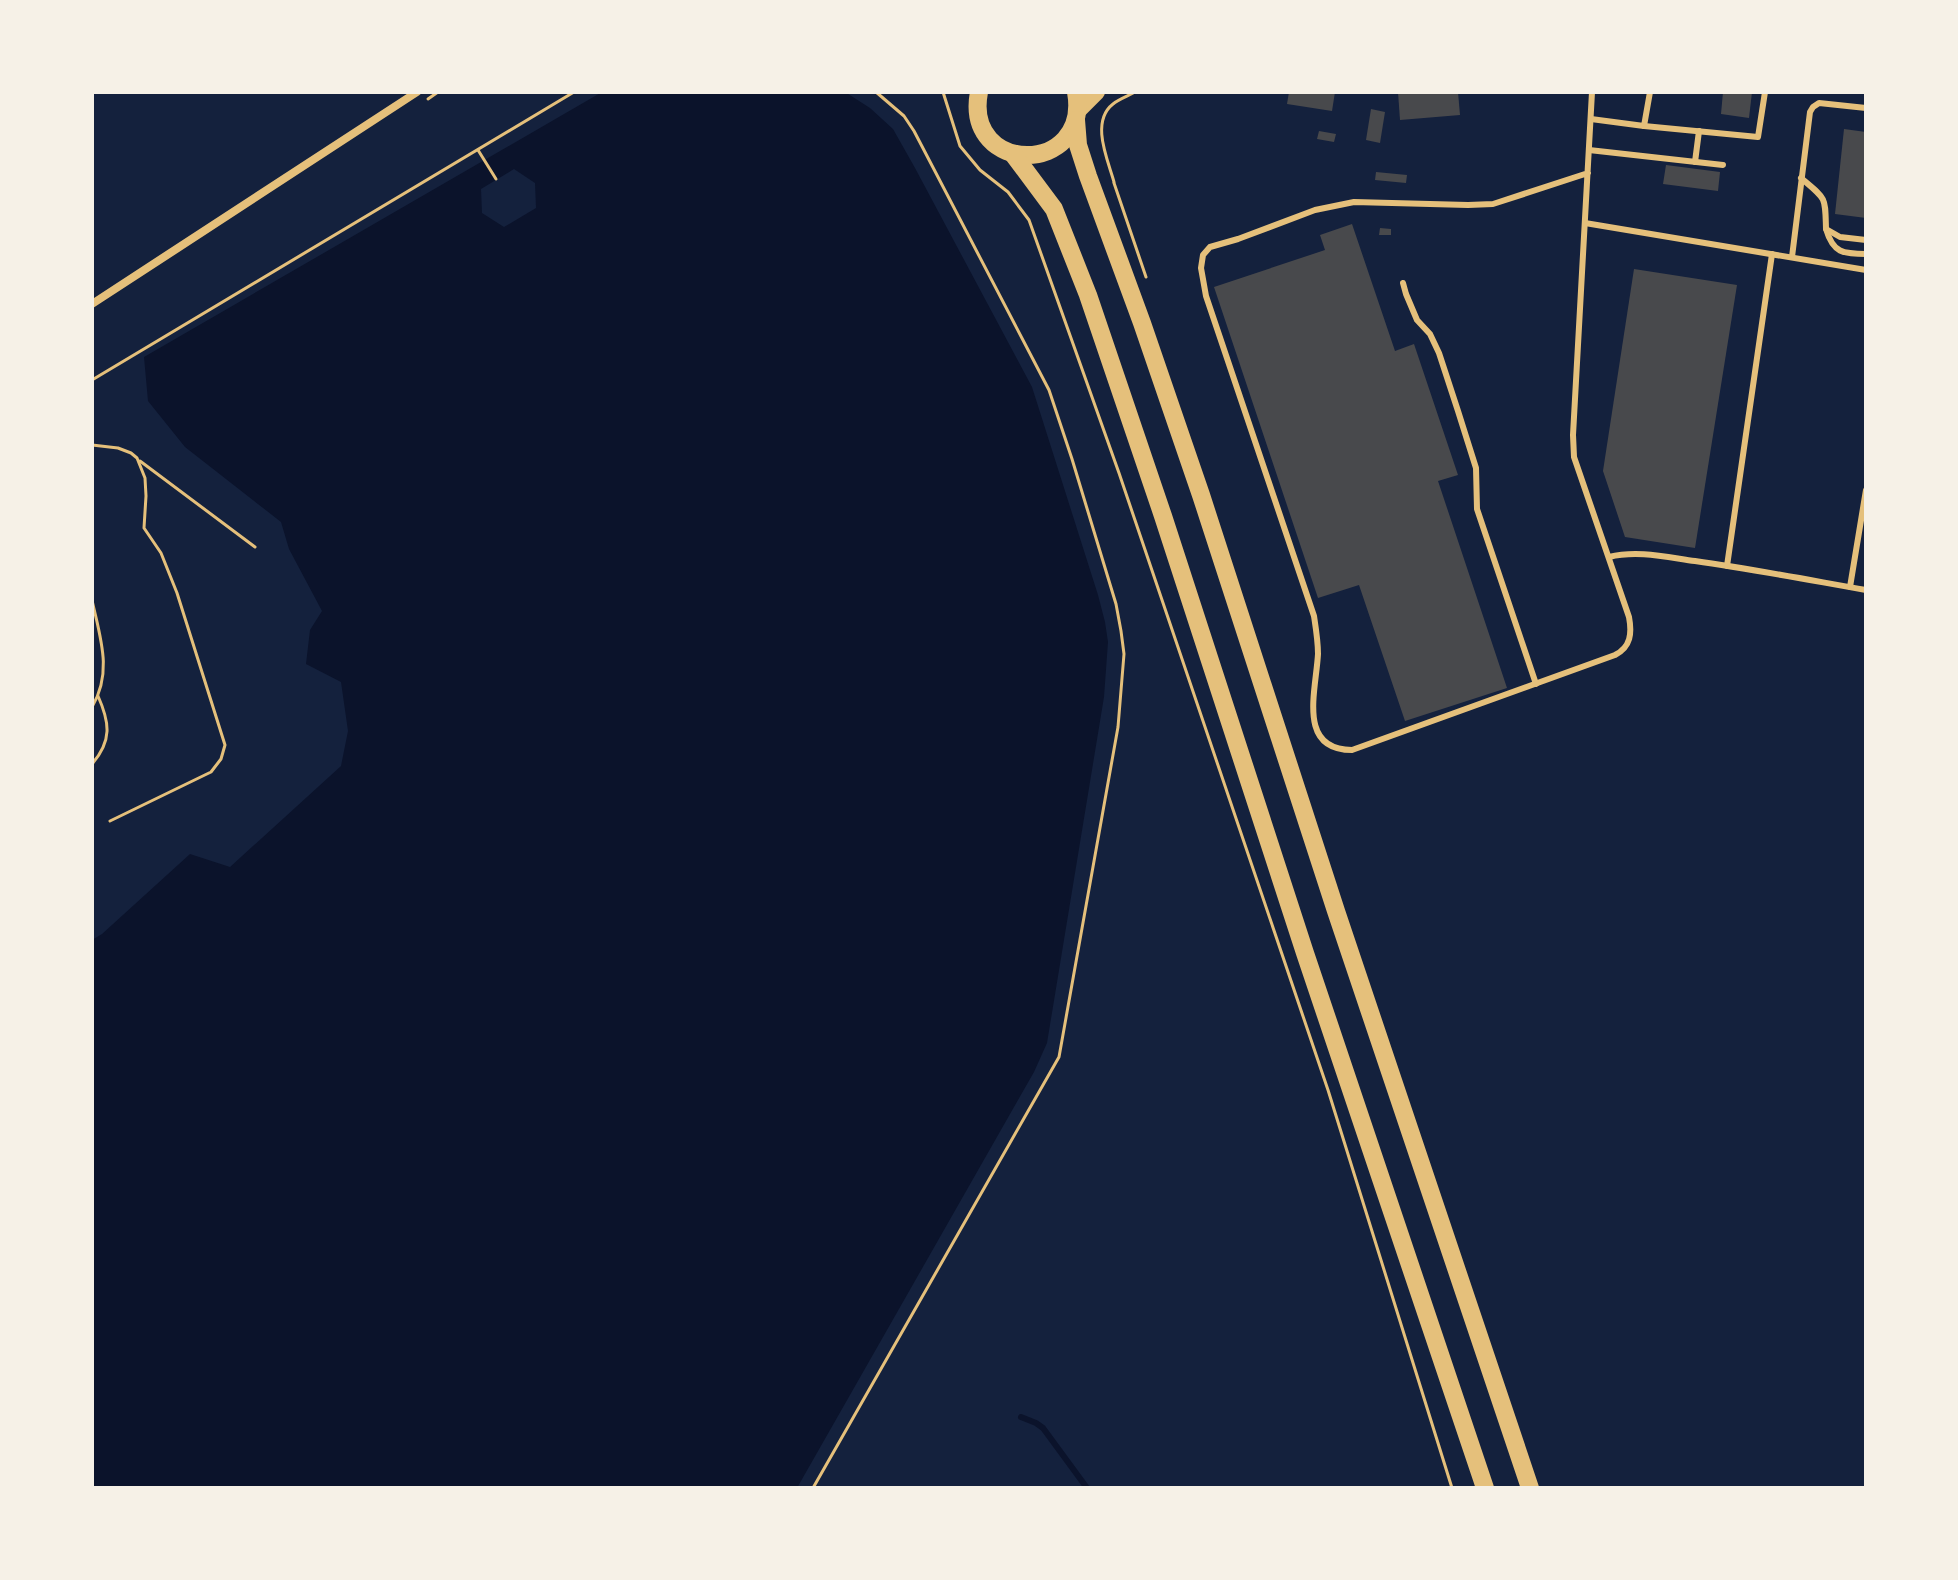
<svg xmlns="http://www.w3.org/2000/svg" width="1958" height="1580" viewBox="0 0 1958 1580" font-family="Montserrat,sans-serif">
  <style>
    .water { fill: #0b132b }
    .pier { fill: #14213d }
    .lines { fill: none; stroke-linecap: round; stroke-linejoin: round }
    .stream { stroke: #0b132b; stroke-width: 6 }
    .building { fill: #48494c }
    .path { stroke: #e5c07b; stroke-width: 3 }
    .service { stroke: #e5c07b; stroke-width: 6 }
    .minor { stroke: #e5c07b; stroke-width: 8 }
    .secondary { stroke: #e5c07b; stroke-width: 16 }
    .primary { stroke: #e5c07b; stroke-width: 18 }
  </style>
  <rect width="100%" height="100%" fill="#14213d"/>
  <polygon class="water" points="602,92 845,92 870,108 893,129 915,168 1032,387 1098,595 1105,622 1108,642 1104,697 1047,1043 1034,1072 797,1488 92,1488 92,940 102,934 190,854 230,867 341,766 348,731 341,682 306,664 310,630 322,611 289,549 281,522 185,447 148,401 144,357"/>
  <polygon class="pier" points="514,169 535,183 536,208 504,227 482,213 481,189"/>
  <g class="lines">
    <polyline class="stream" points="1021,1417 1036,1423 1043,1428 1087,1488"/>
  </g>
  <g class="building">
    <polygon points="1289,92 1335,92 1332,111 1287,104"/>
    <polygon points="1398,92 1458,92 1460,115 1400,120"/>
    <polygon points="1723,92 1752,92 1749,118 1721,114"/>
    <polygon points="1371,109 1385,112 1380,143 1366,140"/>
    <polygon points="1844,129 1866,132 1866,218 1835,214"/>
    <polygon points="1319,131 1336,134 1334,142 1317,139"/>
    <polygon points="1666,165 1720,172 1718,191 1663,184"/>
    <polygon points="1376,172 1407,175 1406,183 1375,180"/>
    <polygon points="1352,224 1395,351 1414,344 1458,475 1438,481 1507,688 1405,721 1359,585 1318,598 1214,287 1325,250 1320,235"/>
    <polygon points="1380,228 1391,229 1391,235 1379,235"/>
    <polygon points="1634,269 1737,285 1695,548 1625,537 1603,471"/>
  </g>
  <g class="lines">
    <g class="path">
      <polyline points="943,92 960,146 980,170 1008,192 1029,220 1119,473 1328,1090 1452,1488"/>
      <polyline points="428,99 438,92"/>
      <polyline points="478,150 496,179"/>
      <path d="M1114 182C1108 160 1090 122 1113 104 1119 99 1128 96 1135 92"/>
      <polyline points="1114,183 1146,277"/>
      <polyline points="92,380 574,92"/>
      <polyline points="92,445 118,448 131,453 137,458 145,478 146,496 144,528 161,553 177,593 225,745 221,759 211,772 110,821"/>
      <polyline points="140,461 255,547"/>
      <path d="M92 600C100 637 113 672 92 707"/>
      <path d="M92 764C112 741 110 723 98 696"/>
      <polyline points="813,1488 1059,1057 1118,727 1124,654 1121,631 1116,604 1072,459 1049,390 914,131 904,116 876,92"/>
    </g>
    <g class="service">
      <polyline points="1591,119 1644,126 1650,92"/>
      <polyline points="1644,126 1758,137 1765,92"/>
      <polyline points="1589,150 1723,165"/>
      <polyline points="1695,162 1699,131"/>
      <path d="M1588 173 1493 204 1468 205 1354 202 1315 210 1238 239 1210 247 1203 255 1201 268 1206 296 1314 616C1316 629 1318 641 1318 654 1316 691 1297 750 1352 750L1615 655C1631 647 1632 633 1629 617L1574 457 1573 435C1579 320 1586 206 1592 92"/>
      <path d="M1801 178C1827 200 1825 196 1826 229L1840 237 1866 240"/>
      <polyline points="1585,223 1866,270"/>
      <path d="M1826 229C1833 253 1843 254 1866 254"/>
      <polyline points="1792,257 1810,112 1813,107 1819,103 1866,108"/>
      <polyline points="1403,283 1406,294 1417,320 1430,334 1439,353 1458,411 1476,468 1477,509 1536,684"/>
      <path d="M1609 557C1637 550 1666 557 1695 561 1752 569 1809 580 1866 590"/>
      <polyline points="1727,566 1772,254"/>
      <polyline points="1850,587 1866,490"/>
    </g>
    <polyline class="minor" points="92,304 417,92"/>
    <polyline class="secondary" points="1078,111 1097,92"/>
    <g class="primary">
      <path d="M979 92C963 176 1091 176 1076 92"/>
      <polyline points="1076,120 1078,145 1088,176 1142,323 1201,495 1336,911 1530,1488"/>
      <polyline points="1013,154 1054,209 1088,295 1163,516 1305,953 1485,1488"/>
    </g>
  </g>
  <rect width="1958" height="1580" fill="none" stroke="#f6f1e7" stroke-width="188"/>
</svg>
